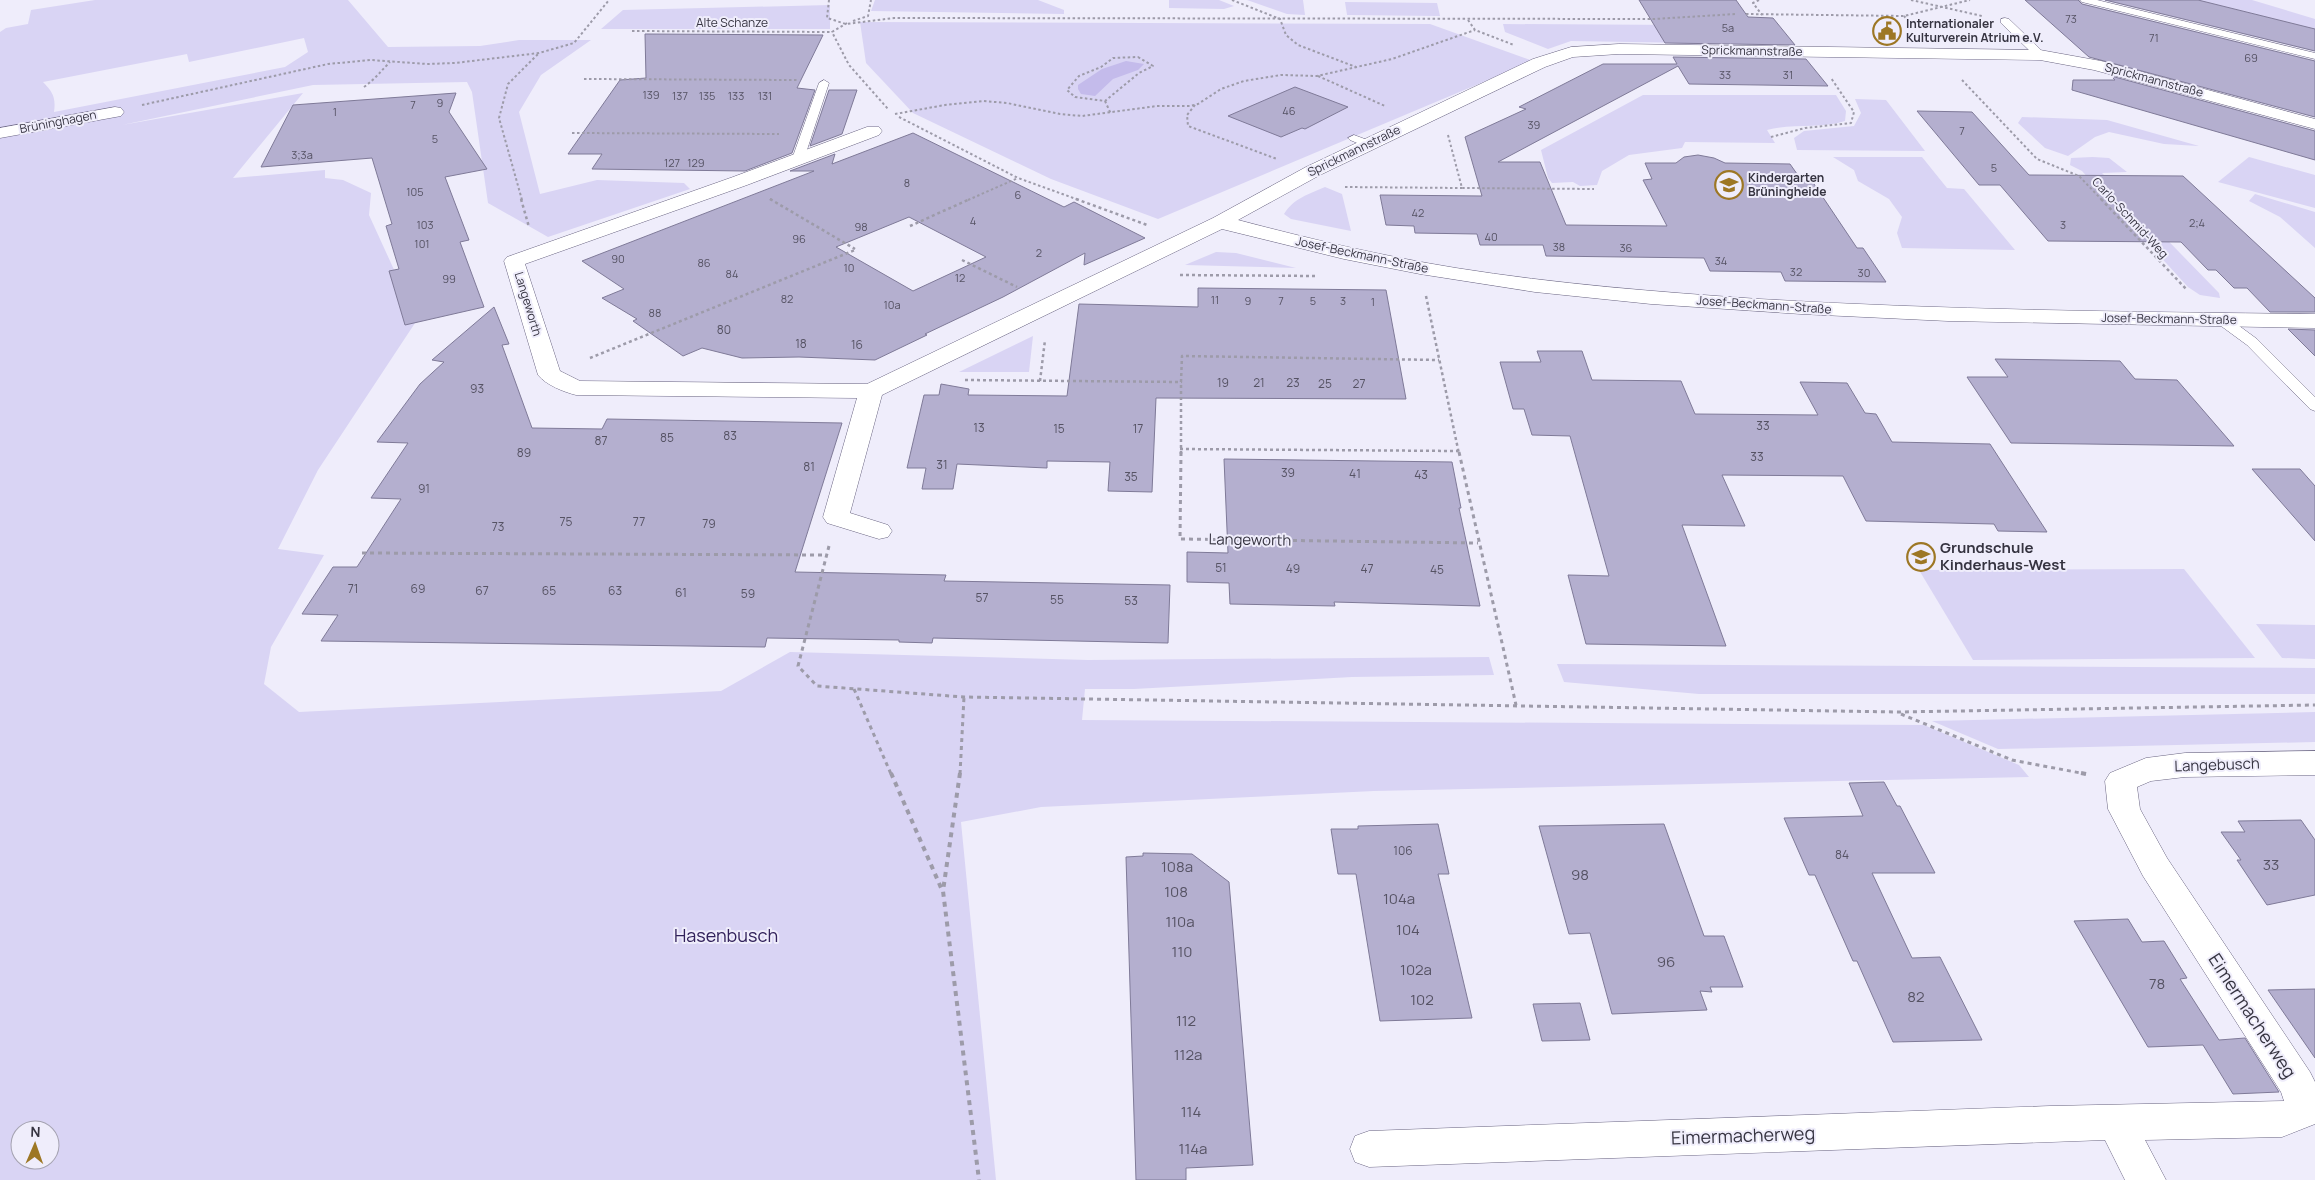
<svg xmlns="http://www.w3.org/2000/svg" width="2315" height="1180" viewBox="0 0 2315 1180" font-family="Manrope,sans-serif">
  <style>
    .green { fill: #d9d4f4; fill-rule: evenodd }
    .water { fill: #c4bbeb }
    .building { fill: #b4afcf; stroke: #7f7a98; fill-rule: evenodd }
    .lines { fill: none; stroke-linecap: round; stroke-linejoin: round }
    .service-casing { stroke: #6a6582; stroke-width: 1 }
    .minor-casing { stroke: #6a6582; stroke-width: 1 }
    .path-far3 { stroke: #9d9ba9; stroke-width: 2; stroke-dasharray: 2.5 2.5; stroke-linecap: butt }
    .path-far2 { stroke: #9d9ba9; stroke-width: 2.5; stroke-dasharray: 3 3; stroke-linecap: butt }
    .path-far1 { stroke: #9d9ba9; stroke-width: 3; stroke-dasharray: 4 4; stroke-linecap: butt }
    .path { stroke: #9d9ba9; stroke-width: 4; stroke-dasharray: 5 5; stroke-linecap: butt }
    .service { fill: #fff; fill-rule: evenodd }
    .minor { fill: #fff; fill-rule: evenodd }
    .labels { text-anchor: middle; stroke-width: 4; stroke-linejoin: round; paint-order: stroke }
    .far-number-label { font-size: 11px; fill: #565364 }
    .far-street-label { font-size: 12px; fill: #363441; stroke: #efedfb }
    .far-poi-label { font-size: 12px; font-weight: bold; fill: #363441; stroke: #efedfb; text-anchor: start }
    .number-label { font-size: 12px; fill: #565364 }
    .street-label { font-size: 15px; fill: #363441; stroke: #efedfb }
    .poi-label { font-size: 15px; font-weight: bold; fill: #363441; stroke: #efedfb; text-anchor: start }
    .near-number-label { font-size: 15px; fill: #565364 }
    .near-park-label { font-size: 18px; fill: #32225b; stroke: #efedfb }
    .near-street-label { font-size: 18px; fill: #363441; stroke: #efedfb }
  </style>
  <rect width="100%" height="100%" fill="#efedfb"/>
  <g class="green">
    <path d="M95 0H348L388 47 480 46 519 40H591L541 75 519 112 540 194 597 180 684 183 690 189 548 237 488 203 472 92 467 82 313 85 122 125 303 93 233 178 325 170V178L343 180 371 193 369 215 417 320 318 470 278 549 324 555 271 647 264 684 299 712 721 691 790 652 1088 660 1489 657 1494 675 1352 677 1134 689H1085L1082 720 1924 725 2019 765 2029 777 1374 791 1041 807 961 822 996 1180H0V32L6 28 28 24 31 10ZM304 38 308 52 285 67 54 112C56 98 53 92 43 82L187 54 189 62ZM20 1130H50V1160H20Z"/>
    <polygon points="875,0 1038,0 1064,10 1064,14 871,11"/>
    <polygon points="1169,0 1219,0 1234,6 1224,9 1169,8"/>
    <polygon points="1247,0 1303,0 1305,15 1287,14"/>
    <polygon points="2198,0 2252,0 2315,19 2315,29"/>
    <polygon points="1345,2 1437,3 1440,16 1347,15"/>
    <polygon points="830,5 830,29 601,29 623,10"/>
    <polygon points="860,22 1430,24 1533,61 1158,219 1051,179 913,113 866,63"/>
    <polygon points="1503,24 1682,25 1691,43 1571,41 1548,49 1505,32"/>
    <path d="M1643 95H1836L1846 111 1845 121C1820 129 1793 123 1767 130L1775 143 1685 142 1682 148 1629 155 1602 171 1597 185 1580 186 1573 182 1552 183 1548 178 1541 150Z"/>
    <polygon points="1855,99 1886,100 1925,151 1797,150 1794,138 1804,131 1854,126 1861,113"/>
    <polygon points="2022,117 2107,120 2199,146 2164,144 2109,132 2095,137 2068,156 2045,148 2018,123"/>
    <polygon points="1833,157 1922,157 1947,188 1964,189 2015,250 1902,248 1897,233 1902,217 1889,199 1858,181 1854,170"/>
    <polygon points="2093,157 2109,158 2127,172 2102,173 2219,293 2220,298 2200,295 2188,287 2082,171 2070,165 2071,158"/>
    <polygon points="2249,157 2315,175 2315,208 2218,182"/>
    <path d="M1325 187 1342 194 1351 231 1291 219 1284 214C1294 198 1309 194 1325 187Z"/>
    <polygon points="2255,194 2315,212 2315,248 2280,217 2249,201"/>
    <polygon points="1216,252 1236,253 1296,268 1185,265"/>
    <polygon points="1033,336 1029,372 959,372"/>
    <polygon points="2184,569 2255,658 1973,660 1919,570"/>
    <polygon points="2256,624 2315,625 2315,659 2282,658"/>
    <polygon points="1557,664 2315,668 2315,694 1699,694 1564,682"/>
    <polygon points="2315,712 2315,742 1998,749 1932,721"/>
  </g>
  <polygon class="water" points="1126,61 1144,64 1138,70 1113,79 1095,96 1081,94 1078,89 1078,85 1102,69"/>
  <g class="building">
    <polygon points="1639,0 1736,0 1748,17 1773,18 1795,45 1665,43"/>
    <polygon points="2025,0 2078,0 2082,4 2315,61 2315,117 2089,57"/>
    <polygon points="2105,0 2198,0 2315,29 2315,51"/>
    <polygon points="645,34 823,35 797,88 815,90 792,153 745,171 592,169 602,154 568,154 620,80 646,78"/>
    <polygon points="1673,57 1806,59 1828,86 1689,84 1678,66 1498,162 1540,162 1566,225 1667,226 1643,180 1652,179 1645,163 1676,163 1684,157 1698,155 1714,158 1725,163 1790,164 1802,181 1812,181 1857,248 1863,248 1886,282 1785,281 1781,272 1710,271 1704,258 1546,256 1543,245 1480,245 1477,234 1415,233 1414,226 1386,225 1380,195 1482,196 1465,137 1526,109 1519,107 1603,64 1677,64"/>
    <polygon points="2111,76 2315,131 2315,160 2072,90 2073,80 2115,80"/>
    <polygon points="1295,87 1348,107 1305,129 1302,128 1281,137 1228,116"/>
    <polygon points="829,90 857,90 842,134 810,146"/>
    <polygon points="456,93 449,112 487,169 445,177 469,240 460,242 484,307 405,325 389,271 399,269 386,226 392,224 372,158 261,167 293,105"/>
    <polygon points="1917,111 1972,112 2029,175 2183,176 2315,298 2315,312 2270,312 2247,288 2234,288 2216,270 2208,270 2181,242 2048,241 2000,185 1979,185"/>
    <path d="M913 133 1064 207 1074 202 1145 238 1084 265 1085 253 1003 297 925 334 927 335 875 360 799 357 742 358 702 348 683 356 633 321 637 319 602 298 624 289 582 261 814 171H790L835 154 832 164ZM909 217 986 257 913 291 836 247Z"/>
    <polygon points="1198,288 1386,290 1406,399 1156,398 1152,492 1108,491 1110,462 1047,461 1047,468 957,464 953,489 922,489 926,468 907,468 924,395 939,395 941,384 969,389 968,395 1067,396 1079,304 1198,307"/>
    <polygon points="494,307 509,344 502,345 532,428 602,429 607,419 842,423 795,572 946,575 944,581 1170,585 1168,643 933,638 932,643 899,642 899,640 767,638 765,647 321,641 338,615 302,614 333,567 357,567 401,499 371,498 408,443 377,442 420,384 444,362 432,360"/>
    <polygon points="2288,329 2315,330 2315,356"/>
    <polygon points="1537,351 1582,351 1592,380 1681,381 1695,414 1818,415 1800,382 1847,383 1865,413 1876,414 1892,442 1990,444 2047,532 1998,531 1994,524 1866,521 1843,476 1722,475 1745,526 1682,525 1726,646 1586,644 1568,575 1609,576 1570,436 1532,435 1524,409 1513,409 1500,362 1541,362"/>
    <polygon points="1995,359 2120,361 2135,379 2177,380 2234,446 2011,443 1967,377 2008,377"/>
    <polygon points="1224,459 1452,462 1461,508 1459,508 1480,606 1334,602 1335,606 1230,604 1229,583 1187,582 1187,552 1228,553"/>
    <polygon points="2252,469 2300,469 2315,486 2315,541"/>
    <polygon points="1884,782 1897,806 1900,806 1935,873 1872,873 1912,958 1940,957 1982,1040 1893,1042 1857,961 1853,961 1815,875 1809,875 1784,818 1863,816 1849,783"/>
    <polygon points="2301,820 2315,840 2315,895 2267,905 2237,860 2241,860 2221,832 2245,832 2238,821"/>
    <polygon points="1438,824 1449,874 1438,874 1472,1018 1380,1021 1356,874 1338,874 1331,829 1358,829 1358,826"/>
    <polygon points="1664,824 1704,936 1724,936 1743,987 1710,987 1712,992 1700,991 1707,1010 1612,1014 1590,933 1569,934 1539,826"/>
    <polygon points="1143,853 1192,854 1229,882 1253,1165 1186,1168 1186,1180 1136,1180 1126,857 1143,856"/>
    <polygon points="2128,919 2142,942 2164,941 2187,978 2180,979 2219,1040 2245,1038 2279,1092 2233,1094 2203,1045 2148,1047 2074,921"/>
    <polygon points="2315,989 2315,1058 2268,990"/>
    <polygon points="1580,1003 1590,1040 1542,1041 1533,1004"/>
  </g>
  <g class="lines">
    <defs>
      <g id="service">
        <polygon points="2080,0 2097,0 2315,53 2315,59 2082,2"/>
        <polygon points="2005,18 2009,19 2044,53 2044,57 2036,57 2001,23 2001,19"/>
        <polygon points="824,80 829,83 804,159 798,163 794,162 792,159 819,83"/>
        <polygon points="1354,135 1373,142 1375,144 1369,148 1350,140 1348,138"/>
        <polygon points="2222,316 2227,317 2257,339 2315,397 2315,411 2310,409 2247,345 2217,323 2215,320"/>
      </g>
      <g id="minor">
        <path d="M1619 44 2040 50 2101 61 2315 119V129L2094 70 2040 60 1619 54 1573 57 1545 67 1320 175 1238 220C1310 239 1382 256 1456 268 1556 284 1658 292 1759 299 1944 310 2130 312 2315 314V328L1948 321 1801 314 1651 304 1535 292 1420 274 1344 259 1222 229 882 395 850 513 888 525 892 531 888 537 879 539 827 523 823 517 857 398 576 395C564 392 546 385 538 375L504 261 507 257 733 177 867 127H879L882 131 879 135 747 185 525 264 560 371 580 381 867 384 1213 218 1306 167 1533 59 1571 47Z"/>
        <polygon points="115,107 121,108 124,112 121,116 0,138 0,128"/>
        <polygon points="2315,751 2315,775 2185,777 2151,781 2137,787 2140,809 2167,858 2310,1072 2315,1082 2315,1124 2282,1137 2145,1140 2166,1180 2125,1180 2105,1140 1369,1167 1355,1162 1350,1149 1355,1136 1369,1131 2050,1106 2284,1101 2281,1092 2143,876 2108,809 2105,781 2110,773 2146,758 2185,753"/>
      </g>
    </defs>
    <use href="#service" class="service-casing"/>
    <use href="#minor" class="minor-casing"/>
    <g class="path-far3">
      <polyline points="829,0 827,18 846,24 894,18 1654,19 1736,14"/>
      <polyline points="1232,0 1280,19 1286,35 1298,45 1356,67"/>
      <polyline points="1759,0 1753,3 1762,15"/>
      <polyline points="1911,0 1982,16"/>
      <polyline points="1746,14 1904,16 1970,0"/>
      <polyline points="1904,16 1913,26"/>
      <polyline points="1468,20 1475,30 1514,45"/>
      <polyline points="853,21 868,16 871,0"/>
      <polyline points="847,23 832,32 849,65 888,109"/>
      <polyline points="632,31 832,32"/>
      <polygon points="1138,57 1153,66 1139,73 1105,101 1075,97 1067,90 1079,76 1101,67 1113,58"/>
      <polyline points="1318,76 1385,106"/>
      <polyline points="584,79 798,80"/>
      <polyline points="1962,80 2037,159 2079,176 2102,200"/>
      <path d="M364 87C375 79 381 71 390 62"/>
      <polyline points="1105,101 1111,114"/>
      <polyline points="142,105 328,64 371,60 427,64 455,63 539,53 574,43 609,0"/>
      <polyline points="1195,105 1187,115 1188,126 1277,159"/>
      <polyline points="895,114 945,105 983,101 1007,103 1060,114 1082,116 1157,106 1190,106 1198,104 1221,89 1244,81 1281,75 1317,76 1392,59 1475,30"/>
      <polyline points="899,117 1018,178 1079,200"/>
      <polyline points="572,133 779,134"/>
      <polyline points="1448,135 1462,188 1594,189"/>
      <polyline points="1771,137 1805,128 1851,123 1854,112 1831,78"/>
      <polyline points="1345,187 1462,188"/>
      <polyline points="770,199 772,200"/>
      <polyline points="522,200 499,118 508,84 539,53"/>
      <polyline points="968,200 1018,178"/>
    </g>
    <g class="path-far2">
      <polyline points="521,199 529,227"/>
      <polyline points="770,199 855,249"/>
      <polyline points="1076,199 1147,225"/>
      <polyline points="2101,199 2187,290"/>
      <polyline points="910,226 970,199"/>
      <polyline points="962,260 1017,287"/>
      <polyline points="1180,275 1316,276"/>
      <polyline points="1426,296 1459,454"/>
      <polyline points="590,358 855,250"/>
      <polyline points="965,380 1181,382 1182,356 1439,360"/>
      <polyline points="1040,381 1045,340"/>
      <polyline points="1180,449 1458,451"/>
      <polyline points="1181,454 1181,382"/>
    </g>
    <g class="path-far1">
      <polyline points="1181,452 1180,539 1478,543"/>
      <polyline points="1459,452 1516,705"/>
      <polyline points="829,546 798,666 817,686 964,697 1898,712 2315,705"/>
      <polyline points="362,553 826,555"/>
      <polyline points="854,689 891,774"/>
      <polyline points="1901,714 2012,760 2086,774"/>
      <polyline points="960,774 964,697"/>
    </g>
    <g class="path">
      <polyline points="891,773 942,890"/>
      <polyline points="960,773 943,891 979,1180"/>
      <polyline points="2081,773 2086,774"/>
    </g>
    <use href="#service" class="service"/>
    <use href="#minor" class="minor"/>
  </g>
  <defs>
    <symbol id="civic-ring" viewBox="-11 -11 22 22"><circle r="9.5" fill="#efedfb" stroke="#9d7724" stroke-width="1.5"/><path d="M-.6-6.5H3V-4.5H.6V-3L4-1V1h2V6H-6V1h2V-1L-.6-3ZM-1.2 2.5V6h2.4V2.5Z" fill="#9d7724"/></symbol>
    <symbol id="school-ring" viewBox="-11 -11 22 22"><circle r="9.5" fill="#efedfb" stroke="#9d7724" stroke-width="1.5"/><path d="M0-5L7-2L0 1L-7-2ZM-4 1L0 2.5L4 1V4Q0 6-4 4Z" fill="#9d7724"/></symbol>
  </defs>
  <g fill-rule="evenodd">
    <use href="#civic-ring" x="1871" y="15" width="32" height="32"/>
    <use href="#school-ring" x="1713" y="169" width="32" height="32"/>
    <use href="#school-ring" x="1905" y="541" width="32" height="32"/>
  </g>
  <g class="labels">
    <g class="far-number-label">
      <text x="2071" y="23">73</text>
      <text x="1728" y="32">5a</text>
      <text x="2154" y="42">71</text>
      <text x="2251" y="62">69</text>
      <text x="1725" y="79">33</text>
      <text x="1788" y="79">31</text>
      <text x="651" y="99">139</text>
      <text x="680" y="100">137</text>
      <text x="707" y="100">135</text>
      <text x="736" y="100">133</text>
      <text x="765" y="100">131</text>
      <text x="440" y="107">9</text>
      <text x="413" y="109">7</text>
      <text x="1289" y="115">46</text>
      <text x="335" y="116">1</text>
      <text x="1534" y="129">39</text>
      <text x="1962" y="135">7</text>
      <text x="435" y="143">5</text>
      <text x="302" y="159">3;3a</text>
      <text x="672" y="167">127</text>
      <text x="696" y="167">129</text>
      <text x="1994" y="172">5</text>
      <text x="907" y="187">8</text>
      <text x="415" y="196">105</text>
      <text x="1018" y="199">6</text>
      <text x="1418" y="217">42</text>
      <text x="973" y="225">4</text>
      <text x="2197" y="227">2;4</text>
      <text x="425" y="229">103</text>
      <text x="2063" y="229">3</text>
      <text x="861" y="231">98</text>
      <text x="1491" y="241">40</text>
      <text x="799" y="243">96</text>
      <text x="422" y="248">101</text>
      <text x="1559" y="251">38</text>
      <text x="1626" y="252">36</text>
      <text x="1039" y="257">2</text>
      <text x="618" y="263">90</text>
      <text x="1721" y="265">34</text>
      <text x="704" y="267">86</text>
      <text x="849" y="272">10</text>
      <text x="1796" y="276">32</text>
      <text x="1864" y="277">30</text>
      <text x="732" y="278">84</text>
      <text x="960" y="282">12</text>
      <text x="449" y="283">99</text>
      <text x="787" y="303">82</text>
      <text x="1215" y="304">11</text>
      <text x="1248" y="305">9</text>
      <text x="1281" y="305">7</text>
      <text x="1313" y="305">5</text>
      <text x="1343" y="305">3</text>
      <text x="1373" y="306">1</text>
      <text x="892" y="309">10a</text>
      <text x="655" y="317">88</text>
    </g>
    <g class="far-street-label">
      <text x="732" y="27">Alte Schanze</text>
      <text transform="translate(1752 51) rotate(1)" y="4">Sprickmannstraße</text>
      <text transform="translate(2154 80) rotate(15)" y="4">Sprickmannstraße</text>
      <text transform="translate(58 122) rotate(-11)" y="4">Brüninghagen</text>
      <text transform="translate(1354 151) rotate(-26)" y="4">Sprickmannstraße</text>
      <text transform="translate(2130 218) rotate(47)" y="4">Carlo-Schmid-Weg</text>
      <text transform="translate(1362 255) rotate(12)" y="4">Josef-Beckmann-Straße</text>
      <text transform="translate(528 304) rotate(73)" y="4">Langeworth</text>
      <text transform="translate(1764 305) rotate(4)" y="4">Josef-Beckmann-Straße</text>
      <text transform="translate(2169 319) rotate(1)" y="4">Josef-Beckmann-Straße</text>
    </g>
    <g class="far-poi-label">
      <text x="1906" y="28">Internationaler<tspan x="1906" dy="14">Kulturverein Atrium e.V.</tspan></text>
      <text x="1748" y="182">Kindergarten<tspan x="1748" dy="14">Brüningheide</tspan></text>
    </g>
    <g class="number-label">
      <text x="724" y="334">80</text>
      <text x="801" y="348">18</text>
      <text x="857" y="349">16</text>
      <text x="1223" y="387">19</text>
      <text x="1259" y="387">21</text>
      <text x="1293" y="387">23</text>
      <text x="1325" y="388">25</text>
      <text x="1359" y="388">27</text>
      <text x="477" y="393">93</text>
      <text x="1763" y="430">33</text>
      <text x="979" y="432">13</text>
      <text x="1059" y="433">15</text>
      <text x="1138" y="433">17</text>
      <text x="730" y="440">83</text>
      <text x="667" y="442">85</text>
      <text x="601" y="445">87</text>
      <text x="524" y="457">89</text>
      <text x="1757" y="461">33</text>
      <text x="942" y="469">31</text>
      <text x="809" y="471">81</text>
      <text x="1288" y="477">39</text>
      <text x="1355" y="478">41</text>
      <text x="1421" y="479">43</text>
      <text x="1131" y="481">35</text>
      <text x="424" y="493">91</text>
      <text x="566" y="526">75</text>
      <text x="639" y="526">77</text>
      <text x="709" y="528">79</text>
      <text x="498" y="531">73</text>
      <text x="1221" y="572">51</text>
      <text x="1293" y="573">49</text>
      <text x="1367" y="573">47</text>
      <text x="1437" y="574">45</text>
      <text x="353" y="593">71</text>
      <text x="418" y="593">69</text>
      <text x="482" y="595">67</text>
      <text x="549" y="595">65</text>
      <text x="615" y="595">63</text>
      <text x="681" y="597">61</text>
      <text x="748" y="598">59</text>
      <text x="982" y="602">57</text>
      <text x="1057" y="604">55</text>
      <text x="1131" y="605">53</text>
      <text x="1403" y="855">106</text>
      <text x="1842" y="859">84</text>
    </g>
    <g class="street-label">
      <text transform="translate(1250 540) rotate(1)" y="5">Langeworth</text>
      <text transform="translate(2217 765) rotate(-2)" y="5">Langebusch</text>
    </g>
    <g class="poi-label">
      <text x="1940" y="553">Grundschule<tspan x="1940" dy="17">Kinderhaus-West</tspan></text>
    </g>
    <g class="near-number-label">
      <text x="2271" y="870">33</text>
      <text x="1177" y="872">108a</text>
      <text x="1580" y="880">98</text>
      <text x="1176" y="897">108</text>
      <text x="1399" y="904">104a</text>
      <text x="1180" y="927">110a</text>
      <text x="1408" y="935">104</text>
      <text x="1182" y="957">110</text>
      <text x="1666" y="967">96</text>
      <text x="1416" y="975">102a</text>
      <text x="2157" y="989">78</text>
      <text x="1916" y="1002">82</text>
      <text x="1422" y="1005">102</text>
      <text x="1186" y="1026">112</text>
      <text x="1188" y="1060">112a</text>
      <text x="1191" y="1117">114</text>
      <text x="1193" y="1154">114a</text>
    </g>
    <g class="near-park-label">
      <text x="726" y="942">Hasenbusch</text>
    </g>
    <g class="near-street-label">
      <text transform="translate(2252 1016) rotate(57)" y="6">Eimermacherweg</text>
      <text transform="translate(1743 1136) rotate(-2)" y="6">Eimermacherweg</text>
    </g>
  </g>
  <g transform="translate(35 1145) rotate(2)"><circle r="24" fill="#efedfb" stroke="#a5a3b1"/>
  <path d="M0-4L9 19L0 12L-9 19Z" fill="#9d7724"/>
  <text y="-8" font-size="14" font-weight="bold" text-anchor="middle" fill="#363441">N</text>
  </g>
</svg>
